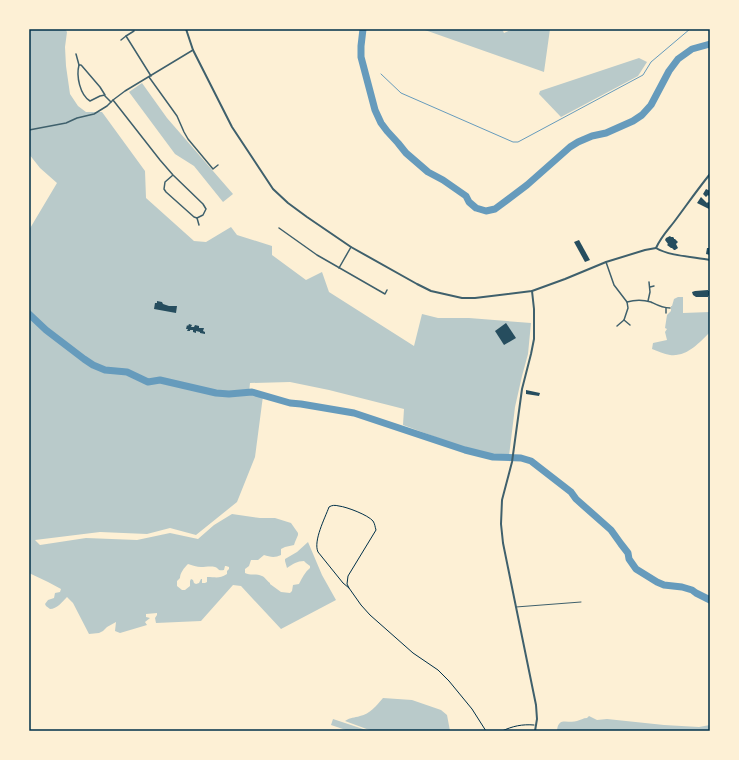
<svg xmlns="http://www.w3.org/2000/svg" width="739" height="760" viewBox="0 0 739 760" font-family="'Noto Sans',sans-serif">
  <style>
    .green { fill: #b9caca; fill-rule: evenodd }
    .lines { fill: none; stroke-linecap: round; stroke-linejoin: round }
    .stream { stroke: #669bbc; stroke-width: 1 }
    .river { stroke: #669bbc; stroke-width: 7 }
    .building { fill: #264d5e }
    .path { stroke: #003049; stroke-width: 1 }
    .service { stroke: #3f606c; stroke-width: 1 }
    .minor { stroke: #3f606c; stroke-width: 1.5 }
    .tertiary { stroke: #3f606c; stroke-width: 2 }
    .neatline { fill: none; stroke: #003049; stroke-width: 1.5 }
  </style>
  <rect width="100%" height="100%" fill="#fdf0d5"/>
  <g class="green">
    <path d="M29 29H65L67 32 65 47 66 66 70 94 78 106 86 112H102L145 171 146 198 194 241 206 242 231 227 237 235 272 246V255L306 280 322 272 329 292 414 346 422 314 438 318H469L531 323 528 354 522 376 515 407 509 456H495L476 452 403 425 404 409 329 390 290 382 250 383 249 393 263 396 255 457 237 502 196 535 170 528 147 534 100 532 35 540 40 545 86 538 137 540 170 533 198 539 214 525 232 514 260 518H275L291 523 298 533V535L295 542 294 545 285 547 281 549V555C275 558 270 557 264 555L258 560H251L249 566 245 569V573C250 576 256 573 262 576 265 577 267 581 270 583V584L281 592 290 593 292 591 293 585 299 584C302 578 305 572 310 568V566L306 563 304 561C297 561 293 564 287 568L285 561V559L297 552 308 542 322 575 336 600 281 629 241 586 233 585 201 621 156 623 155 618 157 615V613L146 614V617L150 618 145 622 147 625 120 633 115 631 116 622 107 627 103 631 99 633 89 634 73 603 67 597C62 602 57 609 50 609L46 606 45 604 48 600 54 598 55 593 60 592 61 589 48 582 29 573V230L57 183 40 168 29 154ZM188 564C192 565 197 567 201 567 205 567 211 566 215 567 220 569 217 571 224 570L225 566H226L229 567V569L227 571V574C219 579 216 577 207 577V582L205 583H202V579H201L199 583 196 584 194 583 193 580 191 579 190 581V586L185 590H182L177 586V581L180 578C180 573 184 568 188 564Z"/>
    <polygon points="422,29 502,29 504,33 513,29 550,29 544,72"/>
    <polygon points="639,58 647,62 638,76 561,117 539,94 540,91"/>
    <polygon points="142,83 167,118 233,194 223,202 194,166 175,154 129,92"/>
    <path d="M678 297H683V313L710 312V332C699 343 687 357 670 355 664 354 658 351 652 349L653 343 667 340 665 332 667 329 665 328 667 315 671 311V306H672L674 299Z"/>
    <path d="M383 698 412 700 441 710 447 715 450 731H372L345 721C351 717 354 718 360 716 370 714 376 706 383 698Z"/>
    <path d="M589 716 597 720 607 719 664 725 699 727 710 725V731H557C558 716 568 724 577 721 581 720 583 718 587 718Z"/>
    <polygon points="333,719 369,731 349,731 331,725"/>
  </g>
  <g class="lines">
    <polyline class="stream" points="381,74 401,93 513,142 518,142 643,75 651,62 690,29"/>
    <g class="river">
      <polyline points="363,29 361,46 361,57 375,110 381,123 387,131 398,143 406,153 428,172 443,180 466,196 469,202 476,208 486,211 495,209 527,185 570,147 578,142 592,136 606,133 633,121 642,115 651,105 669,71 678,59 692,49 710,44"/>
      <polyline points="29,314 46,330 84,359 93,365 105,370 127,372 148,382 160,380 216,393 229,394 252,392 290,403 301,404 354,413 465,450 493,457 521,458 531,461 571,492 576,499 611,530 621,544 628,553 629,559 636,569 657,582 664,585 682,587 692,590 696,593 710,600"/>
    </g>
  </g>
  <g class="building">
    <polygon points="706,189 710,191 709,193 710,194 709,196 708,195 706,197 703,194"/>
    <polygon points="701,197 707,203 708,202 710,203 710,207 709,209 697,203"/>
    <polygon points="670,236 671,237 673,237 674,238 674,239 675,239 678,242 676,244 678,248 675,250 674,250 672,248 671,248 667,245 668,244 665,240 666,238"/>
    <polygon points="579,240 590,260 585,262 574,242"/>
    <polygon points="707,248 710,248 710,255 706,254"/>
    <polygon points="708,290 708,291 710,291 710,295 708,296 708,297 696,297 693,295 692,292 695,291"/>
    <polygon points="157,301 162,302 163,304 169,306 177,306 176,313 154,309 155,303 157,303"/>
    <polygon points="506,323 516,338 504,345 495,331"/>
    <polygon points="189,324 192,325 191,327 194,327 195,325 199,326 199,328 204,328 203,331 205,332 205,334 200,333 200,332 196,331 196,333 193,332 193,330 190,330 190,331 187,331 188,329 186,329 187,325 188,326"/>
    <polygon points="526,390 540,393 539,396 526,394"/>
  </g>
  <g class="lines">
    <g class="path">
      <path d="M349 588 347 584 348 576 376 530C375 527 375 524 373 521 368 515 347 507 339 506 335 505 332 505 329 507 325 518 313 541 318 552L343 583 349 588 361 605 370 615 413 653 438 670 449 681 472 709 486 731"/>
      <path d="M502 731C513 726 522 724 534 725"/>
    </g>
    <polyline class="service" points="516,607 581,602"/>
    <g class="minor">
      <polyline points="134,31 126,36 151,76"/>
      <polyline points="121,40 126,36"/>
      <polyline points="76,54 79,65"/>
      <path d="M79 65H81L82 66 100 87 105 95 100 96 90 101C80 95 76 76 79 65Z"/>
      <polyline points="149,77 177,116 184,132 188,139 213,169 218,165"/>
      <polyline points="105,96 111,102"/>
      <polyline points="113,100 160,160 173,175 203,204 206,209 203,215 197,218 194,217 166,192 164,189 165,182 173,175"/>
      <polyline points="29,130 66,123 77,118 94,114 107,106 113,100 125,91 193,50"/>
      <polyline points="197,218 199,225"/>
      <polyline points="279,228 317,255 385,294 387,290"/>
      <polyline points="606,262 614,285 627,302 628,308 624,320 617,326"/>
      <polyline points="339,268 351,247"/>
      <polyline points="650,287 654,286"/>
      <polyline points="648,301 650,292 649,282"/>
      <path d="M627 302C634 300 644 300 651 302 657 305 662 308 670 308"/>
      <polyline points="666,308 666,313"/>
      <polyline points="624,320 630,325"/>
    </g>
    <g class="tertiary">
      <polyline points="186,29 193,50 232,127 273,189 288,203 307,217 351,247 417,284 431,291 462,298 475,298 532,291 565,279 606,262 645,250 656,248"/>
      <path d="M656 248C661 237 667 231 674 222 686 206 697 190 710 174"/>
      <path d="M656 248C669 256 694 257 710 260"/>
      <polyline points="532,291 534,309 534,339 531,354 522,389 512,462 502,500 501,524 503,543 516,607 536,705 537,719 535,731"/>
    </g>
  </g>
  <rect width="739" height="760" fill="none" stroke="#fdf0d5" stroke-width="60"/>
  <rect x="30" y="30" width="679" height="700" class="neatline"/>
</svg>
